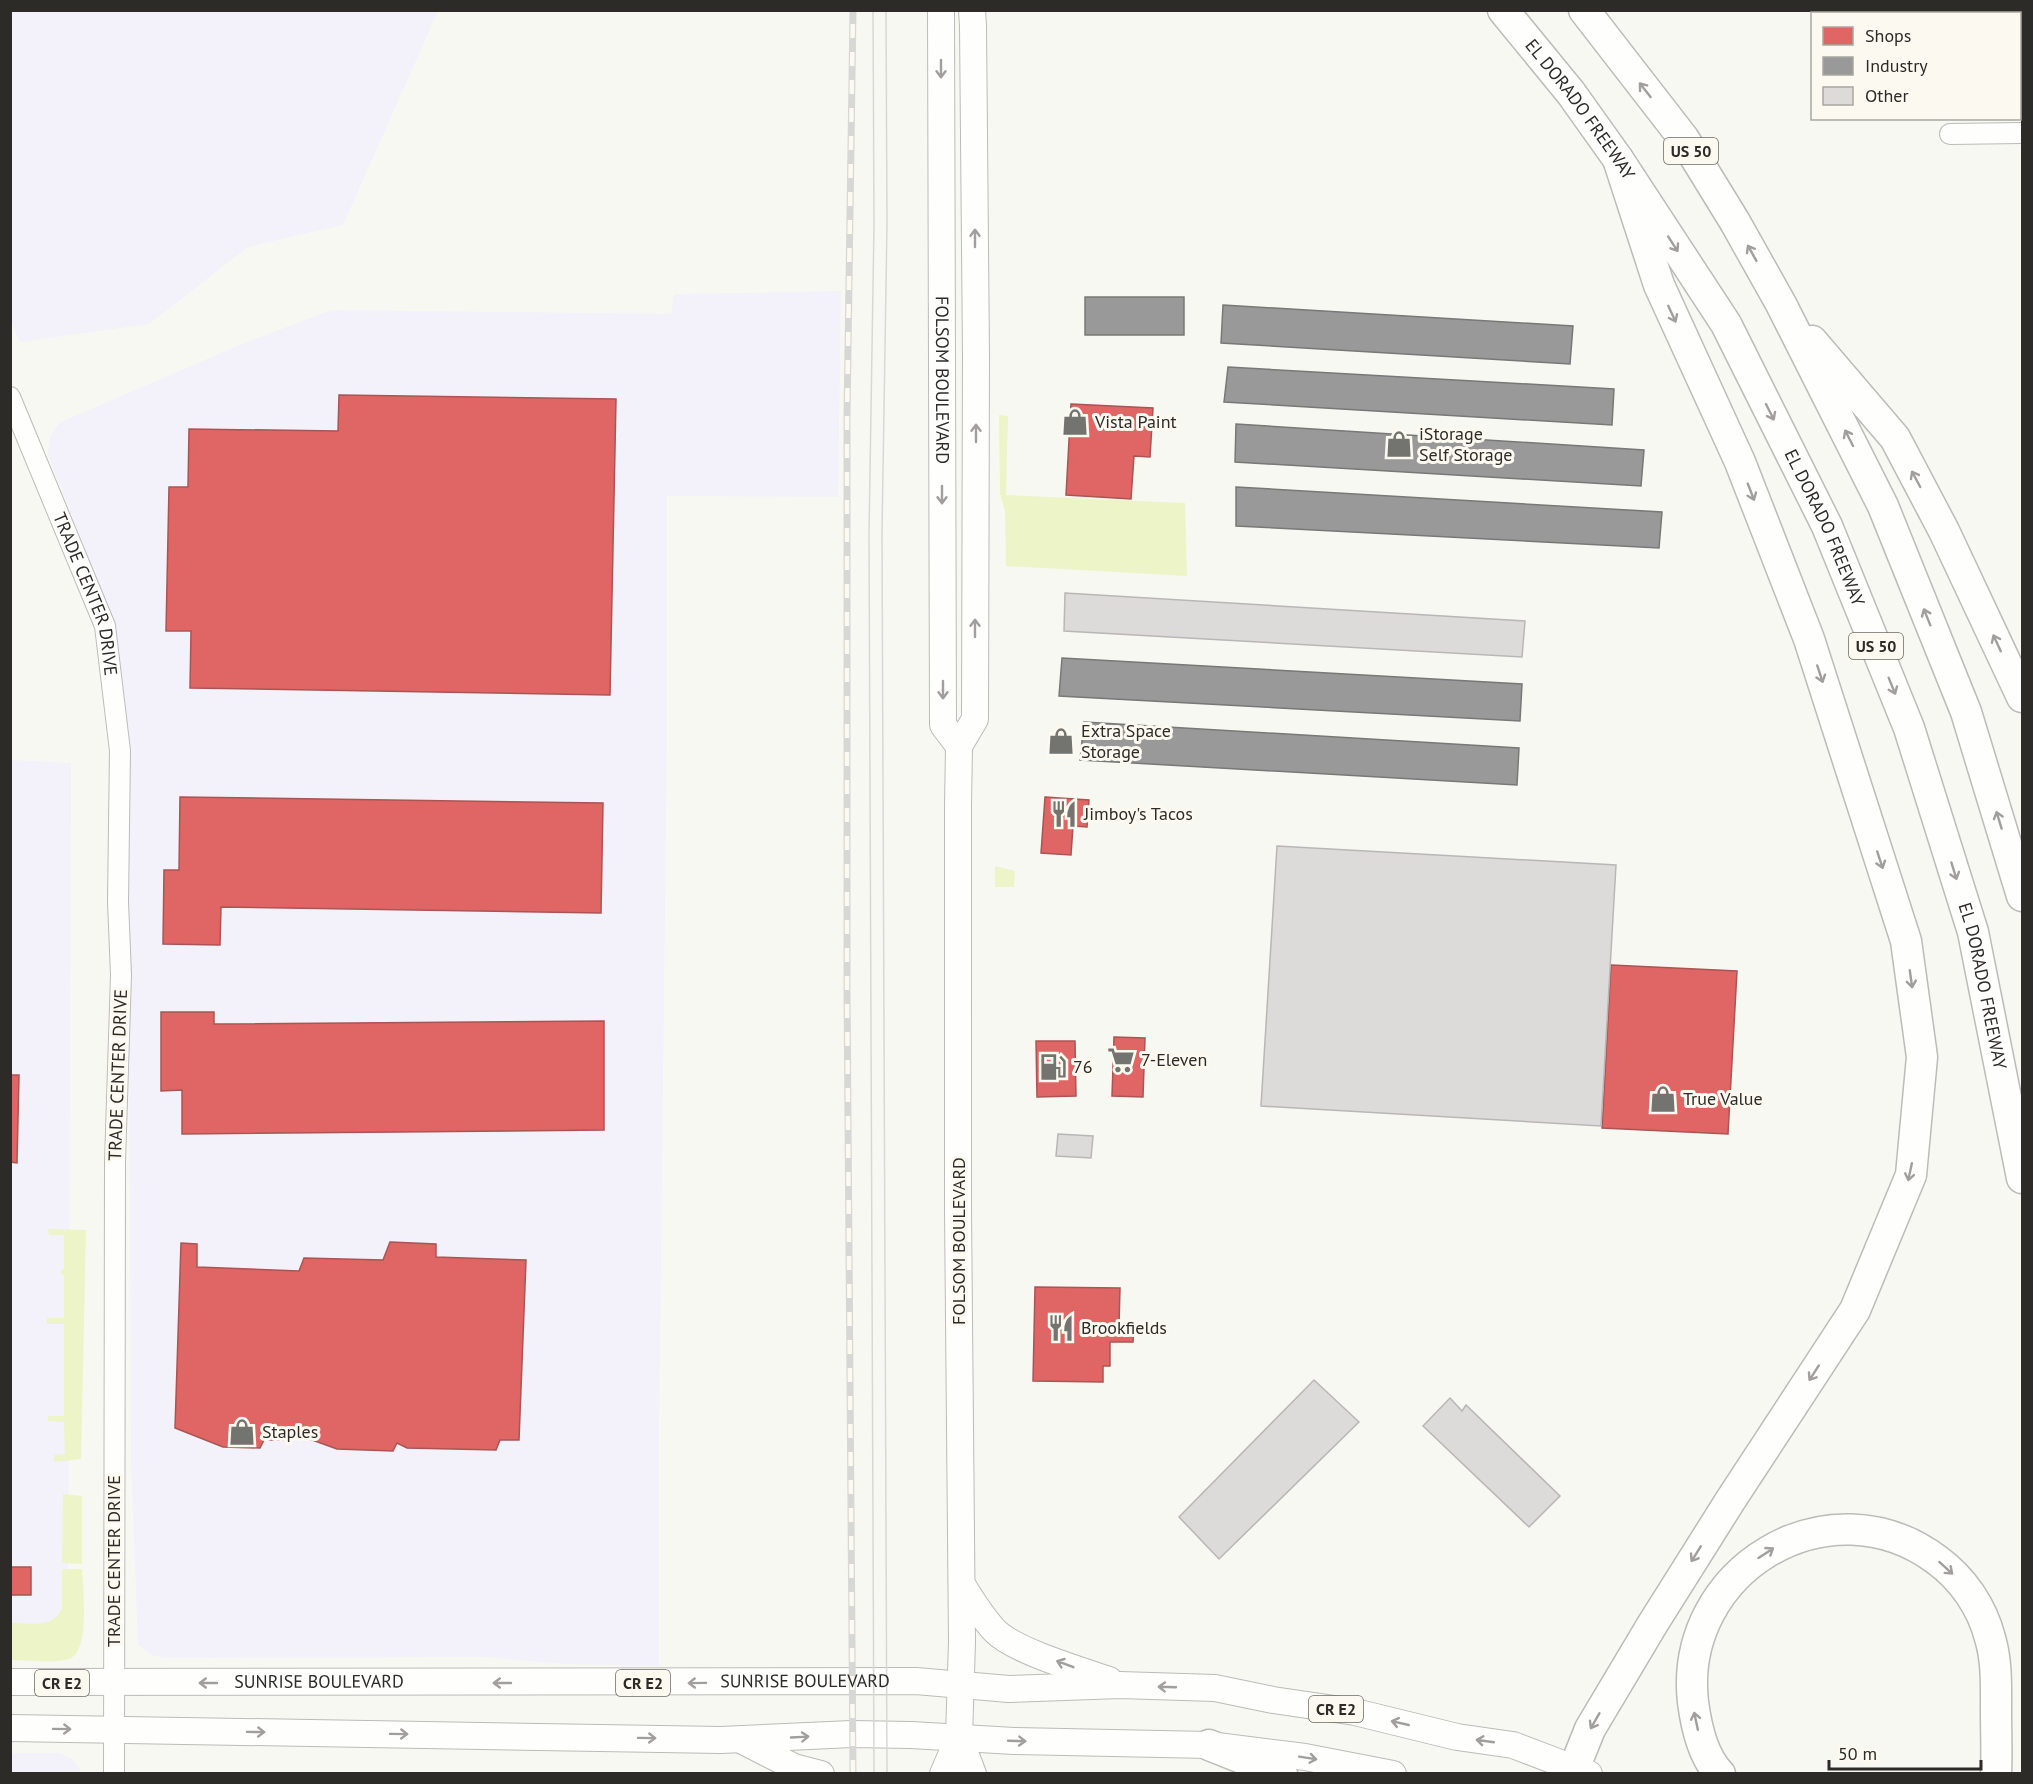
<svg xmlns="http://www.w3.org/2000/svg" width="2033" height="1784" viewBox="0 0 2033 1784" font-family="'PT Sans',sans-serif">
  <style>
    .commercial { fill: #f3f1f9 }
    .green { fill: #edf4c8 }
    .shops { fill: #e06666; stroke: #aa5453; stroke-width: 1.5 }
    .industry { fill: #999; stroke: #787877; stroke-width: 1.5 }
    .building { fill: #dcdbda; stroke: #b9b7b6; stroke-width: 1.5 }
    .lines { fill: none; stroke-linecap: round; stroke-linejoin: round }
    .minor-casing { stroke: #bcbbb7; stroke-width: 22 }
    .major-casing { stroke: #bcbbb7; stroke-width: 28 }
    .highway-casing { stroke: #bcbbb7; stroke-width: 33 }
    .minor { stroke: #fefefd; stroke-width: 20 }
    .major { stroke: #fefefd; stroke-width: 26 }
    .highway { stroke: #fefefd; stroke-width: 30 }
    .tram { stroke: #d7d7d5; stroke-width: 1.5 }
    .rail-casing { stroke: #d7d7d5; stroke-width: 7 }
    .rail { stroke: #fbf9f0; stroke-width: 4.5; stroke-dasharray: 14; stroke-linecap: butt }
    .oneway { stroke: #a09f9d }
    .labels { text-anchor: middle; stroke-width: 6; stroke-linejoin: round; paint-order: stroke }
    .shield { fill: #fbf9f0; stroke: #6a6964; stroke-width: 1.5 }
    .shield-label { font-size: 16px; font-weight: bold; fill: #2c2b28 }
    .street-label { font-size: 18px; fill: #2c2b28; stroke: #fbf9f0 }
    .poi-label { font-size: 18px; fill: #2c2b28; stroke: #fbf9f0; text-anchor: start }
  </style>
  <rect width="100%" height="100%" fill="#f8f8f3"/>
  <g class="commercial">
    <polygon points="10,11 11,10 438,11 343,225 248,247 149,324 20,342 10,319"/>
    <polygon points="841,291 838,497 667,496 667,734 659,1432 659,1666 565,1664 481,1657 164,1658 149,1654 138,1644 131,1466 128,758 117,641 99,585 48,455 50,437 59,423 237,346 331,310 671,314 674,294"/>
    <polygon points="10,760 71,763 68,1631 10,1650"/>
    <polygon points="11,1753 59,1753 71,1758 80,1769 80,1773 11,1773"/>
  </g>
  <g class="green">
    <polygon points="999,415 1008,416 1006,495 1185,503 1187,576 1006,566 1005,511 1000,494"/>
    <polygon points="995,866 1015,871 1014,887 995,887"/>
    <polygon points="48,1229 86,1230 81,1459 54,1462 54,1455 65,1454 64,1422 48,1421 48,1416 64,1416 64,1324 47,1324 47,1318 64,1318 64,1275 61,1275 61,1269 64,1269 64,1235 49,1235"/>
    <polygon points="63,1494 82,1496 82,1564 62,1563"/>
    <path d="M62 1569H82C83 1588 90 1649 71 1658 58 1664 26 1660 11 1660V1623C29 1623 54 1629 62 1608Z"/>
  </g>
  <g class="shops">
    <polygon points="339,395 616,399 610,695 190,688 191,631 166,631 169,487 188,487 189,429 338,431"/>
    <polygon points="1071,404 1153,408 1150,457 1134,456 1131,499 1066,495"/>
    <polygon points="180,797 603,803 601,913 221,907 220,945 163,944 164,870 179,870"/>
    <polygon points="1045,797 1089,800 1087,827 1073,826 1071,855 1041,853"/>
    <polygon points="1611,965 1737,971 1728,1134 1602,1128"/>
    <polygon points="161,1012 214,1012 214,1024 604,1021 604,1130 182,1134 182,1090 161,1091"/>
    <polygon points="1114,1037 1145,1038 1143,1097 1112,1096"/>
    <polygon points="1036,1041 1075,1041 1076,1096 1037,1097"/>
    <polygon points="10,1075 19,1075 17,1163 10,1162"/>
    <polygon points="390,1242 436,1244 436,1257 526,1260 519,1440 500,1440 496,1450 407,1448 397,1443 393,1451 337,1449 290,1432 286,1440 264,1440 260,1448 223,1447 175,1428 181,1243 197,1244 197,1267 299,1271 304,1258 383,1260"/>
    <polygon points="1035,1287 1120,1288 1119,1325 1134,1325 1133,1342 1110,1342 1110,1366 1103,1366 1103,1382 1033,1381"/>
    <rect x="10" y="1567" width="21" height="28"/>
  </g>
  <g class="industry">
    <rect x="1085" y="297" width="99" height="38"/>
    <polygon points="1223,305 1573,326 1570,364 1221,343"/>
    <polygon points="1228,367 1614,389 1612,425 1224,402"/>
    <polygon points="1236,424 1644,450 1641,486 1235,462"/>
    <polygon points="1236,487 1662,512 1659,548 1236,526"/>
    <polygon points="1062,658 1522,684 1520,721 1059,696"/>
    <polygon points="1084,722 1519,748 1517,785 1080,760"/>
  </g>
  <g class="building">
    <polygon points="1065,593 1525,621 1522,657 1064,631"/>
    <polygon points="1277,846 1616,865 1601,1126 1261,1106"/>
    <polygon points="1058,1134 1093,1136 1091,1158 1056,1156"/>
    <polygon points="1314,1380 1359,1422 1219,1559 1179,1517"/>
    <polygon points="1450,1398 1462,1411 1466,1405 1560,1496 1529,1527 1423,1426"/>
  </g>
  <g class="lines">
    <defs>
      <g id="minor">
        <polyline points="1950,134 2022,133"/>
        <path id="s1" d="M10 397 105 626 120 751 118 902 121 975 115 1162 114 1774"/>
      </g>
      <g id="major">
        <path id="s2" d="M941 10 943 725 959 746"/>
        <path d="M963 1586C972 1601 982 1617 995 1631 1015 1651 1080 1670 1109 1680"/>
        <path id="s3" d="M10 1682 916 1681 1009 1689 1120 1685 1215 1688 1273 1700 1355 1712 1457 1737 1513 1745 1589 1774"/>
        <polyline points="10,1728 721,1740 852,1734 911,1735 1014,1741 1209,1745 1305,1757 1393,1774"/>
        <polyline points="959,1737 973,1774"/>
        <polyline points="741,1740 794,1767 821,1774"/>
        <polyline points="943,1774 959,1737 962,1642 958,1210 958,806 959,746 975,719 976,356 973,26 972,10"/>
      </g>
      <g id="highway">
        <path id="s4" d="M1503 10 1571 93 1618 159 1726 324 1827 526 1909 728 1973 932 2022 1178"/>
        <polyline points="1584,10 1684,139 1735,222 1781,304 1883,506 1966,712 2022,896"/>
        <polyline points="1812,341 1895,438 1944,531 2022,697"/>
        <polyline points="1209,1745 1282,1774"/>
        <polyline points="1572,1774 1590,1729 1652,1625 1730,1501 1855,1310 1911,1175 1922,1057 1906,941 1809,639 1740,462 1659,285 1618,159"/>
        <path d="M1720 1774C1703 1757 1696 1725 1693 1702 1678 1570 1829 1479 1937 1560 1963 1579 1982 1607 1990 1638 1997 1661 1996 1686 1996 1710 1996 1731 1997 1752 1996 1774"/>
      </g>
    </defs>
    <use href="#minor" class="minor-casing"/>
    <use href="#major" class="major-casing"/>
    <use href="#highway" class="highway-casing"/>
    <use href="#minor" class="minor"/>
    <use href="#major" class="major"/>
    <use href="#highway" class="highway"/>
    <g class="tram">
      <polyline points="873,10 874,225 869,534 874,1774"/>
      <polyline points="886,10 887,224 882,534 887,1774"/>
    </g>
    <defs>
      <polyline id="rail" points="853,1774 847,988 847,417 853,10"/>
    </defs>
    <use href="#rail" class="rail-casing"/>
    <use href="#rail" class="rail"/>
  </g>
  <defs><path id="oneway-shaft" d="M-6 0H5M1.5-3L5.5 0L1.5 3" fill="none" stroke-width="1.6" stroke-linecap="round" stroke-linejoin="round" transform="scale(1.5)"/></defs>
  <g class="oneway">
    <use href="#oneway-shaft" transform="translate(941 69) rotate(90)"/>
    <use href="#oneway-shaft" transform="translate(1645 90) rotate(-128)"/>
    <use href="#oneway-shaft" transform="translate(975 238) rotate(-90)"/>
    <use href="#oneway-shaft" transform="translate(1673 244) rotate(57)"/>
    <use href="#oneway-shaft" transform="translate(1752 253) rotate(-119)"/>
    <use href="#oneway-shaft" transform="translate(1672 314) rotate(65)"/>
    <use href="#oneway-shaft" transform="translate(1770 412) rotate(63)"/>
    <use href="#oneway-shaft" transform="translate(976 433) rotate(-90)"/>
    <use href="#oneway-shaft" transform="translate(1849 438) rotate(-117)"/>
    <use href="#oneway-shaft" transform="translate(1916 479) rotate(-118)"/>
    <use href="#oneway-shaft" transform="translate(1751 492) rotate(69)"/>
    <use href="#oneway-shaft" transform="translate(942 495) rotate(90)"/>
    <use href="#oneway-shaft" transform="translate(1927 617) rotate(-112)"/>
    <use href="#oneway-shaft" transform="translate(975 628) rotate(-90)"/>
    <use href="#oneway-shaft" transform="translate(1997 643) rotate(-115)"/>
    <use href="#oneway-shaft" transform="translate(1820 674) rotate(72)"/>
    <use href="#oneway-shaft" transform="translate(1892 686) rotate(68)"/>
    <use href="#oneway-shaft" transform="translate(943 690) rotate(90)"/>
    <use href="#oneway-shaft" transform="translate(1999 820) rotate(-107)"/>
    <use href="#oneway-shaft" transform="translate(1880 860) rotate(72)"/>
    <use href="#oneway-shaft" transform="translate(1954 871) rotate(73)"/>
    <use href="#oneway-shaft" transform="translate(1911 979) rotate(82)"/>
    <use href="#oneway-shaft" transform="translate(1910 1172) rotate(102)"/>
    <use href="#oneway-shaft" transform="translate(1814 1373) rotate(123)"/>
    <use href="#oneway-shaft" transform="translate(1766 1553) rotate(-33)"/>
    <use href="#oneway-shaft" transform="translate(1696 1554) rotate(122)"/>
    <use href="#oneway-shaft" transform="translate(1946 1568) rotate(42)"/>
    <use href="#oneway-shaft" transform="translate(1065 1664) rotate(-159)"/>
    <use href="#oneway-shaft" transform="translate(208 1683) rotate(180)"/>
    <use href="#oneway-shaft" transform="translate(502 1683) rotate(180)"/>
    <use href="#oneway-shaft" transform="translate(697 1683) rotate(179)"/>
    <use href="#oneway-shaft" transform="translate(1167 1687) rotate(-178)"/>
    <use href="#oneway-shaft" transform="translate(1595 1721) rotate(120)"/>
    <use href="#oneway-shaft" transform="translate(1696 1721) rotate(-102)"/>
    <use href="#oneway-shaft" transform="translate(1400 1723) rotate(-167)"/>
    <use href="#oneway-shaft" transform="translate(62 1729) rotate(1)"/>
    <use href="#oneway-shaft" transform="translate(256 1732) rotate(1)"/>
    <use href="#oneway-shaft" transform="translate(399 1734) rotate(1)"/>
    <use href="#oneway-shaft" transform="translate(800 1737) rotate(-3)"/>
    <use href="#oneway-shaft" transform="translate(647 1738) rotate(1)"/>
    <use href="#oneway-shaft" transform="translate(1017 1741) rotate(2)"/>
    <use href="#oneway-shaft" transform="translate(1485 1741) rotate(-172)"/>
    <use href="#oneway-shaft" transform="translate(1308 1758) rotate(9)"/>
  </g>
  <defs>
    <symbol id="shop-bare" viewBox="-9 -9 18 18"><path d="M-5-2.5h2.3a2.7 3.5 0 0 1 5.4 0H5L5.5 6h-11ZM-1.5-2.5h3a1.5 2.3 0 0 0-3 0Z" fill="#73736f" stroke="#fbf9f0" stroke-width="2.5" paint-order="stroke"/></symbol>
    <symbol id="restaurant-bare" viewBox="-9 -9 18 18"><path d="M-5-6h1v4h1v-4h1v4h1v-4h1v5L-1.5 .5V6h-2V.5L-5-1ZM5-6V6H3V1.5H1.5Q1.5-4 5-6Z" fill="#73736f" stroke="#fbf9f0" stroke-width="2.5" paint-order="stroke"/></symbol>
    <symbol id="supermarket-bare" viewBox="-9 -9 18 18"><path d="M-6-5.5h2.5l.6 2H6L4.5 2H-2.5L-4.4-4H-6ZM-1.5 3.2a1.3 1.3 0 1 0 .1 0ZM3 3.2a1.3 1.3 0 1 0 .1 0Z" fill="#73736f" stroke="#fbf9f0" stroke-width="2.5" paint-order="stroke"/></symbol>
    <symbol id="fuel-bare" viewBox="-9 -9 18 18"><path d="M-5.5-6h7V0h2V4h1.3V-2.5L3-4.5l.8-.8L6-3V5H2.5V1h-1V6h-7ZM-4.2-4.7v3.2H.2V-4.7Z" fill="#73736f" stroke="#fbf9f0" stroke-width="2.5" paint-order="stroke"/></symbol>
  </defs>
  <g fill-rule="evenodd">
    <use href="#shop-bare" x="1056" y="403" width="38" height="38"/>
    <use href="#shop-bare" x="1380" y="425" width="38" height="38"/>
    <use href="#shop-bare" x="1042" y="722" width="38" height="38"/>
    <use href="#restaurant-bare" x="1045" y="795" width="38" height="38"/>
    <use href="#supermarket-bare" x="1102" y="1041" width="38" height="38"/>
    <use href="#fuel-bare" x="1034" y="1048" width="38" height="38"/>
    <use href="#shop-bare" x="1644" y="1080" width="38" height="38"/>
    <use href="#restaurant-bare" x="1042" y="1309" width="38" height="38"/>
    <use href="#shop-bare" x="223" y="1413" width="38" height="38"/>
  </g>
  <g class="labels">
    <g class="shield">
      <rect x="1664" y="138" width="54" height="26" rx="4.5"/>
      <rect x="1849" y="633" width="54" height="26" rx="4.5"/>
      <rect x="35" y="1670" width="54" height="26" rx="4.5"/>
      <rect x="616" y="1670" width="54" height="26" rx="4.5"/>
      <rect x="1309" y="1696" width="54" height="26" rx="4.5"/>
    </g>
    <g class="shield-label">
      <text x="1691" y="157">US 50</text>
      <text x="1876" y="652">US 50</text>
      <text x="62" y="1689">CR E2</text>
      <text x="643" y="1689">CR E2</text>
      <text x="1336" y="1715">CR E2</text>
    </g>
    <g class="street-label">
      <text dy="6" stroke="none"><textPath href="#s4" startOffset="126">EL DORADO FREEWAY</textPath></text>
      <text dy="6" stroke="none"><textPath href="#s2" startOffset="370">FOLSOM BOULEVARD</textPath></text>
      <text dy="6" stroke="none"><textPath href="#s4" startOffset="612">EL DORADO FREEWAY</textPath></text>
      <text dy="6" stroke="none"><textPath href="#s1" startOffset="212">TRADE CENTER DRIVE</textPath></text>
      <text dy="6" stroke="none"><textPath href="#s4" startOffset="1098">EL DORADO FREEWAY</textPath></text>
      <text transform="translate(118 1075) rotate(-88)" y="6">TRADE CENTER DRIVE</text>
      <text transform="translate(959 1241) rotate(-90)" y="6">FOLSOM BOULEVARD</text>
      <text transform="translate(114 1561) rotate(-90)" y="6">TRADE CENTER DRIVE</text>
      <text dy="6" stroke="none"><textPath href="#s3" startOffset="795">SUNRISE BOULEVARD</textPath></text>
      <text dy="6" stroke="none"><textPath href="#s3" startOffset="309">SUNRISE BOULEVARD</textPath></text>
    </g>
    <g class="poi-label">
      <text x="1095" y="428">Vista Paint</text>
      <text x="1419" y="440">iStorage<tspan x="1419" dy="21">Self Storage</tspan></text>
      <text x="1081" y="737">Extra Space<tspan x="1081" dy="21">Storage</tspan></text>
      <text x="1084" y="820">Jimboy's Tacos</text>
      <text x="1141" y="1066">7-Eleven</text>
      <text x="1073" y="1073">76</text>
      <text x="1683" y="1105">True Value</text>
      <text x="1081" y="1334">Brookfields</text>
      <text x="262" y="1438">Staples</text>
    </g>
  </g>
  <rect width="2033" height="1784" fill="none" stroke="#2c2b28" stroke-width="24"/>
  <rect x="1811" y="12" width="210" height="108" fill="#fbf9f0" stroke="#a8a7a0" stroke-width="1.5"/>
  <rect x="1823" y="27" width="30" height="18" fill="#e06666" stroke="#a8a7a0" stroke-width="1.5"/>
  <text x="1865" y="42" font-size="18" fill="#2c2b28">Shops</text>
  <rect x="1823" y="57" width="30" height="18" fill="#999999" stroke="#a8a7a0" stroke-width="1.5"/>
  <text x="1865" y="72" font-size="18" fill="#2c2b28">Industry</text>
  <rect x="1823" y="87" width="30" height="18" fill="#dcdbda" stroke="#a8a7a0" stroke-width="1.5"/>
  <text x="1865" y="102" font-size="18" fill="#2c2b28">Other</text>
  <path d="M1829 1760v9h152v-9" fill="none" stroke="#2c2b28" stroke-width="3"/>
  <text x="1838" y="1760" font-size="18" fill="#2c2b28" stroke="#fbf9f0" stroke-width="4.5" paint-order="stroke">50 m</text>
</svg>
